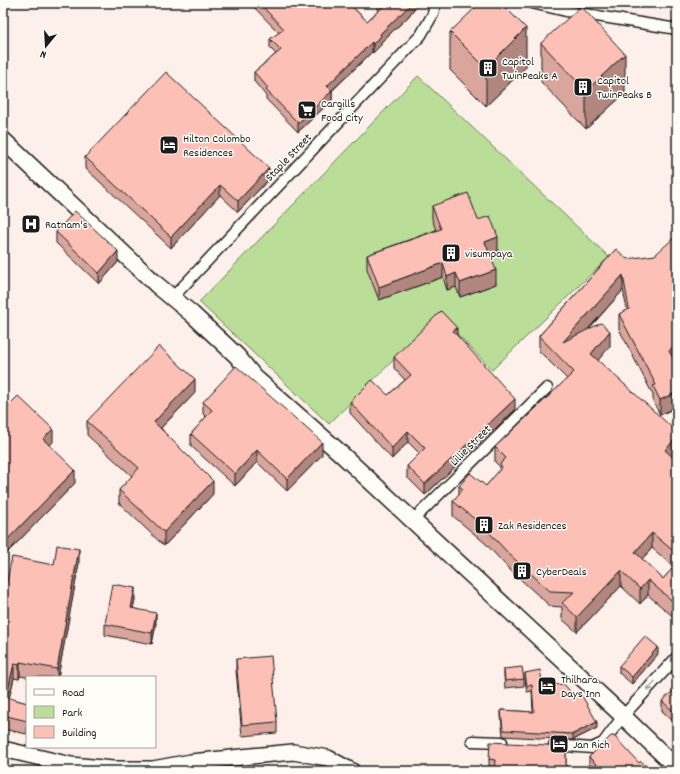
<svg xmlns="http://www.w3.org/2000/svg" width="680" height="774" viewBox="0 0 680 774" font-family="Dekko,sans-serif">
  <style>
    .green { fill: #bade98; stroke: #6b7d5a }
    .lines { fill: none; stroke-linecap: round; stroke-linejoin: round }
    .street-casing { stroke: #1c1c1c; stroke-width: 13 }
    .secondary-casing { stroke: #1c1c1c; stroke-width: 18 }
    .primary-casing { stroke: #1c1c1c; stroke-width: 19 }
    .street { stroke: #fdfcf7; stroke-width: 10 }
    .secondary { stroke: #fdfcf7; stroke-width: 15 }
    .primary { stroke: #fdfcf7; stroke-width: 16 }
    .wall { fill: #d9a59d; stroke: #1c1c1c; fill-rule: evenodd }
    .shaded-wall { fill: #b0867f; stroke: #1c1c1c }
    .building { fill: #fcc0b6; stroke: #1c1c1c }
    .oneway { stroke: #989794 }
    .labels { text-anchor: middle; stroke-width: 3; stroke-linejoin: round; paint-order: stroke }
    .poi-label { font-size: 12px; fill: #1c1c1c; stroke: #fdfcf7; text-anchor: start }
    .street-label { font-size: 12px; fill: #1c1c1c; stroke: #fdfcf7 }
  </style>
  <rect width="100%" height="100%" fill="#fdf0ea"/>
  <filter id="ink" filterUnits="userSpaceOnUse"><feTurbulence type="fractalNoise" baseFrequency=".025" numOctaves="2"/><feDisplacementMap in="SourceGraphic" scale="8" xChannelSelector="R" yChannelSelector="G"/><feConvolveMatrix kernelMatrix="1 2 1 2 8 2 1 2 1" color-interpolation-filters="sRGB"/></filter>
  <g filter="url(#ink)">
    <polygon class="green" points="418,76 609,257 492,370 439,315 329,424 199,302"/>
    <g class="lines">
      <defs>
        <g id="street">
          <polyline points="532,3 566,11 677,29"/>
          <polyline points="173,297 421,35 433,14 435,3"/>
          <polyline points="412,521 547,388"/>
          <polyline points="472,741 502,742"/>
          <polyline points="554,745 592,748 603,743 623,716 677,657"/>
        </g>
        <polyline id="secondary" points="3,749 71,765 113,769 153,769 191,762 293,752 328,758 352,771"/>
        <polyline id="primary" points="3,140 157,285 192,314 237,356 254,377 337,450 623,716 677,768"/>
      </defs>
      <use href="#street" class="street-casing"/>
      <use href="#secondary" class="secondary-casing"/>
      <use href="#primary" class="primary-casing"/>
      <use href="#street" class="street"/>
      <use href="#secondary" class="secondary"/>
      <use href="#primary" class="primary"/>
    </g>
    <g class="wall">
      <polygon points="250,3 348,3 367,21 379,10 372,3 417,3 416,6 408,17 381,42 381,45 373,53 372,52 332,91 332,100 298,132 266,99 266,96 254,81 254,72 276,54 270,48 270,39 279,33"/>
      <polygon points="450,32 526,67 486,106 450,70"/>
      <polygon points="541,43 625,93 586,129 541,82"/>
      <polygon points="85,157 269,179 238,212 220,195 171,248 85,168"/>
      <polygon points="432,206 478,220 498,251 490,254 496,284 460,297 456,287 447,290 443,277 379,300 367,269 367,255 436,230 432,219"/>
      <polygon points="56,232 118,262 99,284 56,243"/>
      <path d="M616 249 677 365V407L660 415 653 401V395L619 329V314L627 310 623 290 588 330 610 346 598 360 672 457 677 461V620L648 595 640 604 621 586 577 632 562 619V607L550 606 509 569 485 543 453 516V501L459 494V486H486L500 470V467L495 462V447L567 379 539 351V336ZM652 548 674 567 663 579 642 559Z"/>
      <polygon points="457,335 515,410 425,495 407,477 407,466 420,454 408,442 392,459 350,413 350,402 388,395 405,380 394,368 394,357"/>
      <polygon points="195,393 161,428 213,494 164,546 119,503 119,490 132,476 87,435 87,421"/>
      <polygon points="203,402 322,455 287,491 257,462 235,486 191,446 191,434 206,417 203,414"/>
      <polygon points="3,411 53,442 49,445 75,483 3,557"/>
      <polygon points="79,563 58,677 27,677 20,676 19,679 14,678 9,698 27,703 27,734 3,729 3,600 54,565"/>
      <polygon points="135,599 133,608 156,623 152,644 105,635 105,624"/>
      <polygon points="658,654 632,684 619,673 619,666"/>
      <polygon points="236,659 277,722 277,733 242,736 236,670"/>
      <polygon points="504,669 524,679 524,686 505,688 504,676"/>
      <polygon points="525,673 543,686 597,728 573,740 503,736 501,716 501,710 533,712 532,691 527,692 525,680"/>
      <polygon points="677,695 677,727 673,724 673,721 662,711 662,701"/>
      <polygon points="566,746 566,771 494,771 495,767 489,766 489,759"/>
      <polygon points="589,757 639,763 594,769 589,764"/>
    </g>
    <g class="shaded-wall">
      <polygon points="412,3 417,3 416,6 408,17 381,42 381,45 373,53 373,44 380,34"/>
      <polygon points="526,28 526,67 486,106 486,68"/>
      <polygon points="372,42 372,52 327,95 327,86"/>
      <polygon points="625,54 625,93 586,129 586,91"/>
      <polygon points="332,91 332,100 298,132 298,123"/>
      <polygon points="269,168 269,179 238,212 238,201"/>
      <polygon points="220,185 220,195 171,248 171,237"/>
      <polygon points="498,237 498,251 485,256 485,242"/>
      <polygon points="118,251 118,262 99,284 99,273"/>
      <polygon points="443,263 443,277 379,300 379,287"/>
      <polygon points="496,270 496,284 460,297 460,283"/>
      <polygon points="456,273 456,287 447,290 447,277"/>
      <polygon points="623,275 623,290 563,357 563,342"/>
      <polygon points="457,328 457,339 453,331"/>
      <polygon points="610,331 610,346 591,369 591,354"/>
      <polygon points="677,342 677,357 669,366 669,351"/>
      <polygon points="195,379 195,393 154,435 154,422"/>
      <polygon points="677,392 677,407 660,415 660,400"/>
      <polygon points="515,399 515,410 425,495 425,484"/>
      <polygon points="53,429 53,442 43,452 43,439"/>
      <polygon points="408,431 408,442 392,459 392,448"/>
      <polygon points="677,437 677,452 665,465 665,450"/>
      <polygon points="322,442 322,455 287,491 287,479"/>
      <polygon points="257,450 257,462 235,486 235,474"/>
      <polygon points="75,470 75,483 3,557 3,544"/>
      <polygon points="213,481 213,494 164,546 164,532"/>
      <polygon points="652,533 652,548 635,567 635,552"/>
      <polygon points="79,549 79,563 58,677 57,677 57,669"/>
      <polygon points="621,571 621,586 577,632 577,617"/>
      <polygon points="648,580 648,595 640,604 640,589"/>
      <polygon points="135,588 135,599 131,619 131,608"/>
      <polygon points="156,613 156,623 152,644 152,633"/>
      <polygon points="658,647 658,654 632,684 632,677"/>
      <polygon points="20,662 20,676 19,679 19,665"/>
      <polygon points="14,664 14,678 6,711 6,697"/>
      <polygon points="597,722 597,728 573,740 573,734"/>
    </g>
    <g class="building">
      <polygon points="259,3 348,3 367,21 384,6 381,3 412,3 408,7 380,34 381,36 373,44 372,42 327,86 332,91 298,123 266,90 268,88 254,72 281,50 270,39 284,29"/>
      <polygon points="480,3 501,3 526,28 486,68 450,32"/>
      <polygon points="581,6 625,54 586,91 541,43"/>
      <polygon points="166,72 269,168 238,201 220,185 171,237 85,157"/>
      <polygon points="468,193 478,220 490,216 498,237 485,242 496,270 460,283 456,273 447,277 443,263 379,287 367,255 441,229 432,206"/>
      <polygon points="75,211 118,251 99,273 56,232"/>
      <polygon points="677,235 677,342 669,351 677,365 677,392 660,400 653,386 656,385 619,314 629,309 623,275 563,342 601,323 610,331 591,354 677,432 677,437 665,450 677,461 677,554 652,533 635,552 663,579 677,563 677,605 648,580 640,589 621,571 577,617 562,603 574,592 550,591 509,554 485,528 453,501 463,489 459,486 470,473 486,486 502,467 500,464 506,458 495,447 574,372 539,336 616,249 627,259 655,255"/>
      <polygon points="441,311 457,328 453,331 515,399 425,484 407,466 425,448 408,431 392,448 350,402 372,380 388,395 411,375 394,357"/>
      <polygon points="159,346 195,379 154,422 213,481 164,532 119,490 139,468 87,421"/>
      <polygon points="236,366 322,442 287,479 257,450 235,474 191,434 212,410 203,402"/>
      <polygon points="18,396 53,429 43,439 75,470 3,544 3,487 7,483 3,480 3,411"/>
      <polygon points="57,545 79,549 57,669 20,662 19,665 14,664 6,697 27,703 27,721 3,715 3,600 12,557 54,565"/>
      <polygon points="112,584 135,588 131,608 156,613 152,633 105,624"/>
      <polygon points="645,636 658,647 632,677 619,666"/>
      <polygon points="271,656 277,722 242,725 236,659"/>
      <polygon points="522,667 524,679 505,681 504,669"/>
      <polygon points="540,670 543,686 564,684 573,695 581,694 597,722 573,734 503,730 501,710 534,712 532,685 527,686 525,673"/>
      <polygon points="673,691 677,695 677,718 673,714 674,712 662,701"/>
      <polygon points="611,736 614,736 639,763 641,761 651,771 591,771 597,765 589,757"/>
      <polygon points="490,742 566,746 566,768 547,767 547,771 494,771 495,760 489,759"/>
    </g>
    <defs><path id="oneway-shaft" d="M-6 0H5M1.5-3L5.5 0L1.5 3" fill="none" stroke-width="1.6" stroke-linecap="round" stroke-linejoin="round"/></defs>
    <use class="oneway" href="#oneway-shaft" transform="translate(651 686) rotate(132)"/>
  </g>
  <defs>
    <symbol id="building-square" viewBox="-11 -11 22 22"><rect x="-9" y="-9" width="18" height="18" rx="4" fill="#1c1c1c" stroke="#fdfcf7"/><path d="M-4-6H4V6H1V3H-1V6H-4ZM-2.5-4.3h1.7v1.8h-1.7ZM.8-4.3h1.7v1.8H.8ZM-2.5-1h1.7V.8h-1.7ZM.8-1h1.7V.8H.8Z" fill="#fff"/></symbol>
    <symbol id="supermarket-square" viewBox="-11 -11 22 22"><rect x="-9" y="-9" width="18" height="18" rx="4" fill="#1c1c1c" stroke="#fdfcf7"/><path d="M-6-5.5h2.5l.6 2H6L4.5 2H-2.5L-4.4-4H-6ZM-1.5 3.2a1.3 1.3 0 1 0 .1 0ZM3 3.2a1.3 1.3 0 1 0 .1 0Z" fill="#fff"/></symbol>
    <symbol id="hotel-square" viewBox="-11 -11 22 22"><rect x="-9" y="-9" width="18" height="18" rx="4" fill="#1c1c1c" stroke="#fdfcf7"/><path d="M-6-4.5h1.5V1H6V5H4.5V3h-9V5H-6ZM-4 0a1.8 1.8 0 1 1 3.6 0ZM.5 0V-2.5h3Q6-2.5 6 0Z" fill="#fff"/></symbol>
    <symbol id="hospital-square" viewBox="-11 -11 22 22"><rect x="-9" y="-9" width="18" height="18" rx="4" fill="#1c1c1c" stroke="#fdfcf7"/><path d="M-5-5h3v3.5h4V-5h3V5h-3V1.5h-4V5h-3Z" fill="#fff"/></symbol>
  </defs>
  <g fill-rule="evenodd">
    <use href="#building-square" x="477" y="57" width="22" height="22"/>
    <use href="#building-square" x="572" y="76" width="22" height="22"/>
    <use href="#supermarket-square" x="296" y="99" width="22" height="22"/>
    <use href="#hotel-square" x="158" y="134" width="22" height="22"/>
    <use href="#hospital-square" x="20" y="213" width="22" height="22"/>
    <use href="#building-square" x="440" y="242" width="22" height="22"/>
    <use href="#building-square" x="473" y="514" width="22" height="22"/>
    <use href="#building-square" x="511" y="560" width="22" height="22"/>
    <use href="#hotel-square" x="536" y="675" width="22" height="22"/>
    <use href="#hotel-square" x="548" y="733" width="22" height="22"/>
  </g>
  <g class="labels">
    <g class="poi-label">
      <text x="502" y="65">Capitol<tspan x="502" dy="14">TwinPeaks A</tspan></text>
      <text x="597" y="84">Capitol<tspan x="597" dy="14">TwinPeaks B</tspan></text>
      <text x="321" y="107">Cargills<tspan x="321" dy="14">Food City</tspan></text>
      <text x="183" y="142">Hilton Colombo<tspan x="183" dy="14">Residences</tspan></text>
      <text x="45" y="228">Ratnam's</text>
      <text x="465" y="257">visumpaya</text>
      <text x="498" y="529">Zak Residences</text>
      <text x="536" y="575">CyberDeals</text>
      <text x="561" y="683">Thilhara<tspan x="561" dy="14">Days Inn</tspan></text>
      <text x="573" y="748">Jan Rich</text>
    </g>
    <g class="street-label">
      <text transform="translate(288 157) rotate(-46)" y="4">Staple Street</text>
      <text transform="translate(470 445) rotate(-45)" y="4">Lillie Street</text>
    </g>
  </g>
  <rect width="680" height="774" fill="none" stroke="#fdfcf7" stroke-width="16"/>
  <rect x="8" y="8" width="664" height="758" fill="none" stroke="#1c1c1c" stroke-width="1.5" filter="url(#ink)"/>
  <rect x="26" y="676" width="130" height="72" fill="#fdfcf7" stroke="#a3a29f"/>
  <rect x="34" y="689" width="20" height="6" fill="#fdfcf7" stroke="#a3a29f"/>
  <text x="62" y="696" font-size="12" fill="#1c1c1c">Road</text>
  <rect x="34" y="706" width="20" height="12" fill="#bade98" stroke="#a3a29f"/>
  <text x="62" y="716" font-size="12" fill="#1c1c1c">Park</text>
  <rect x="34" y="726" width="20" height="12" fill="#fcc0b6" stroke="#a3a29f"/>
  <text x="62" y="736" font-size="12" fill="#1c1c1c">Building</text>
  <g transform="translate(46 46) rotate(198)" stroke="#fdfcf7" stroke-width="3" paint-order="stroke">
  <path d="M0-3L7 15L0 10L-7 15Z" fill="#1c1c1c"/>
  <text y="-6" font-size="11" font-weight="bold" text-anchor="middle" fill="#1c1c1c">N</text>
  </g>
</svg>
